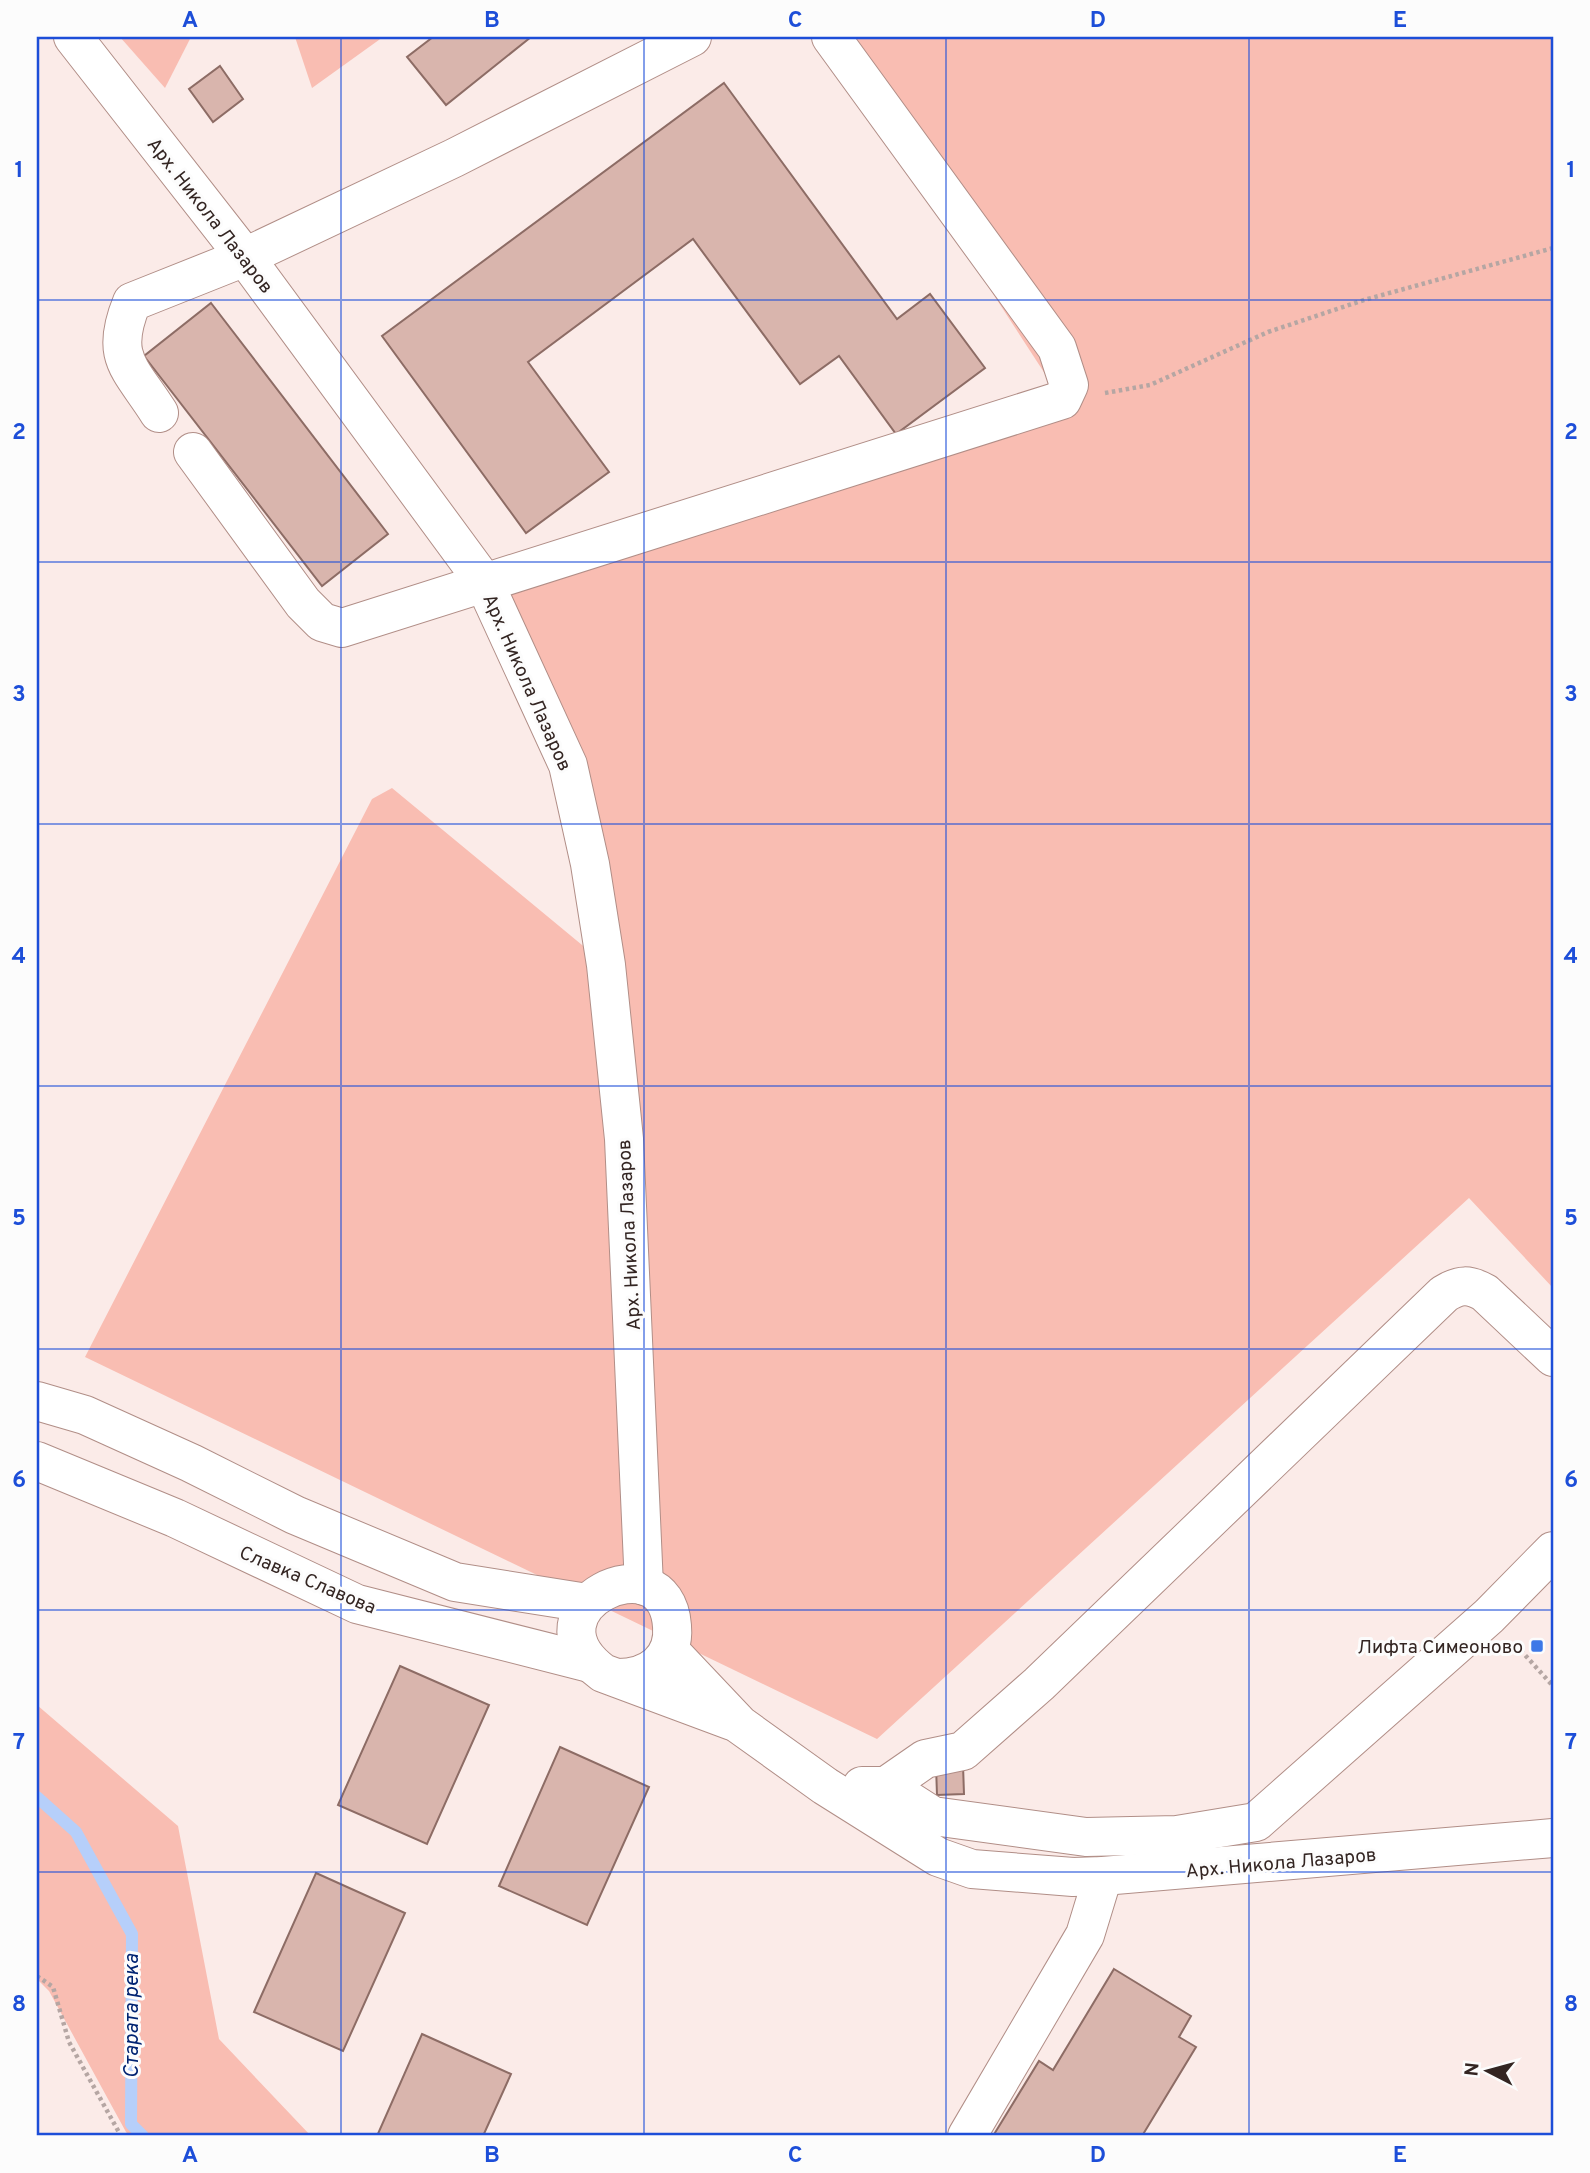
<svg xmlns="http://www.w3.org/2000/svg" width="1590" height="2173" viewBox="0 0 1590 2173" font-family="Overpass,sans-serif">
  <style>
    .green { fill: #f9bdb2 }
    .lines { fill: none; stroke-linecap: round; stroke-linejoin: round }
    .stream { stroke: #b6cffa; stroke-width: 12 }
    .building { fill: #d9b5ad; stroke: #8d6c65; stroke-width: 2 }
    .minor-casing { stroke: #b18e87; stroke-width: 40 }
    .path { stroke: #b5a6a3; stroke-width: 4.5; stroke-dasharray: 3.5 3.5; stroke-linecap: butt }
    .minor { stroke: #fff; stroke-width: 38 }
    .grid { fill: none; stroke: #1d4ed8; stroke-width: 2; stroke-opacity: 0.55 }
    .poi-dot { fill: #3d78e7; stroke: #fcfcfc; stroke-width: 2.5 }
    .labels { text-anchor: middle; stroke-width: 6; stroke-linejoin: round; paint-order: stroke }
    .street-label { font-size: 19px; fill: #332522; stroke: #fcfcfc }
    .poi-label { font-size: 19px; fill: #332522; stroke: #fcfcfc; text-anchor: end }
    .water-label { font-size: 21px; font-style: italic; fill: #002372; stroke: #fcfcfc }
    .neatline { fill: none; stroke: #1d4ed8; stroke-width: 2.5 }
    .grid-label { font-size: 23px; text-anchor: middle; font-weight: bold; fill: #1d4ed8 }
  </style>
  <rect width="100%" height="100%" fill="#fbebe8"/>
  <g class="green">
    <polygon points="120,37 191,37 165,88"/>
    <polygon points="295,37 383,37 312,88"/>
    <polygon points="826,37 1553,37 1553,1288 1469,1198 877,1739 85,1357 372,799 392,788 605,964 590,864 484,582 1062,400"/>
    <polygon points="37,1705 178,1826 219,2039 311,2136 130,2136 126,2132 49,1991 37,1979"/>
  </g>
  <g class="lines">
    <polyline class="stream" points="37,1797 76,1832 132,1934 131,2124 143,2136"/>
  </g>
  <g class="building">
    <polygon points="433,37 531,37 446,105 407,57"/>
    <polygon points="220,66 243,99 213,122 189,89"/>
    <polygon points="724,83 897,319 930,294 985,368 896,434 839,356 800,384 693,239 528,362 609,472 526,533 382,336"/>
    <polygon points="211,303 388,534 322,586 144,356"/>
    <polygon points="400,1666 489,1705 427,1844 338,1805"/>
    <polygon points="560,1747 649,1787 587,1925 499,1886"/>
    <polygon points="963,1765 964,1794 937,1795 936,1766"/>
    <polygon points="316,1873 405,1913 343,2051 254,2012"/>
    <polygon points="1114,1969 1191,2016 1179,2037 1196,2047 1142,2136 993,2136 1039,2061 1053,2070"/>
    <polygon points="422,2034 511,2074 483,2136 377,2136"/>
  </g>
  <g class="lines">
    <defs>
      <g id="minor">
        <polyline points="73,37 245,257 484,582 568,765 590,864 606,965 624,1139 644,1586"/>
        <path d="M159 413C130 367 109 358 132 302L245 257 454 158 692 37"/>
        <polyline points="193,452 303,603 322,622 342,628 1062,400 1069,385 1057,348 831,37"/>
        <polyline points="37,1401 85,1415 191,1463 295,1515 455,1582 587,1603"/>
        <polyline points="37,1461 175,1518 357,1604 590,1663"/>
        <polyline points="669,1650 740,1725 825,1786 938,1857 972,1869 1073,1877 1103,1876 1553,1838"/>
        <path d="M618 1678C649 1678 675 1660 672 1626 666 1536 517 1609 603 1673L732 1721"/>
        <polyline points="862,1786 886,1786 933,1816 1086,1837 1177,1835 1256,1822 1489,1616 1553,1551"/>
        <path d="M886 1786 925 1759 963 1751 1039 1684 1444 1294C1460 1284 1469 1284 1485 1293L1553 1357"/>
        <polyline points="967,2136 1085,1935 1103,1876"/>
      </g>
    </defs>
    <use href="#minor" class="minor-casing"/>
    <g class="path">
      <polyline points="1105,393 1150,385 1268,332 1364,300 1553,248"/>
      <polyline points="1516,1645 1553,1686"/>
      <polyline points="37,1976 53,1987 69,2042 121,2136"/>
    </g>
    <use href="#minor" class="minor"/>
  </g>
  <path class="grid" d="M341 37V2136M644 37V2136M946 37V2136M1249 37V2136M37 300H1553M37 562H1553M37 824H1553M37 1086H1553M37 1349H1553M37 1610H1553M37 1872H1553"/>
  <rect class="poi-dot" x="1530" y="1639" width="14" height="14" rx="3.5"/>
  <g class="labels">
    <g class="street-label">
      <text transform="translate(211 215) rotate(52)" y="7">Арх. Никола Лазаров</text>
      <text transform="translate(528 682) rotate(66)" y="7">Арх. Никола Лазаров</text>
      <text transform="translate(628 1235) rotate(-93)" y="7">Арх. Никола Лазаров</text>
      <text transform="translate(308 1579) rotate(23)" y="7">Славка Славова</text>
      <text transform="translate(1281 1862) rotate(-5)" y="7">Арх. Никола Лазаров</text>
    </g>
    <g class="poi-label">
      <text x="1523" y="1653">Лифта Симеоново</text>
    </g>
    <g class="water-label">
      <text transform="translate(131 2016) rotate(-90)" y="7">Старата река</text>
    </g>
  </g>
  <rect width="1590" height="2173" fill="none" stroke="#fcfcfc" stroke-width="77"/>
  <g transform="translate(1488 2071) rotate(276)" stroke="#fcfcfc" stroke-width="5" paint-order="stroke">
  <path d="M0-5L12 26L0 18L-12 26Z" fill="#332522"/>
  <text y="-10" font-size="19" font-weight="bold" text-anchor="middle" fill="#332522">N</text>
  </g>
  <rect x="38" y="38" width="1514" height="2096" class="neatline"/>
  <g class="grid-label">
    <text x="190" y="27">A</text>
    <text x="492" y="27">B</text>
    <text x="795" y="27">C</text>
    <text x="1098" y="27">D</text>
    <text x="1400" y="27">E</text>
    <text x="19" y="177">1</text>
    <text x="1571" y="177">1</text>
    <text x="19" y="439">2</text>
    <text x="1571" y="439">2</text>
    <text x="19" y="701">3</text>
    <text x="1571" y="701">3</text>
    <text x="19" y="963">4</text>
    <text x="1571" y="963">4</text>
    <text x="19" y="1225">5</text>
    <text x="1571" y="1225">5</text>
    <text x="19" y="1487">6</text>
    <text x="1571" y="1487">6</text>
    <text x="19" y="1749">7</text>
    <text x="1571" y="1749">7</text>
    <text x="19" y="2011">8</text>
    <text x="1571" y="2011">8</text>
    <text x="190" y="2162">A</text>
    <text x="492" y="2162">B</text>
    <text x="795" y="2162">C</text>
    <text x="1098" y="2162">D</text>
    <text x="1400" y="2162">E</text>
  </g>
</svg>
